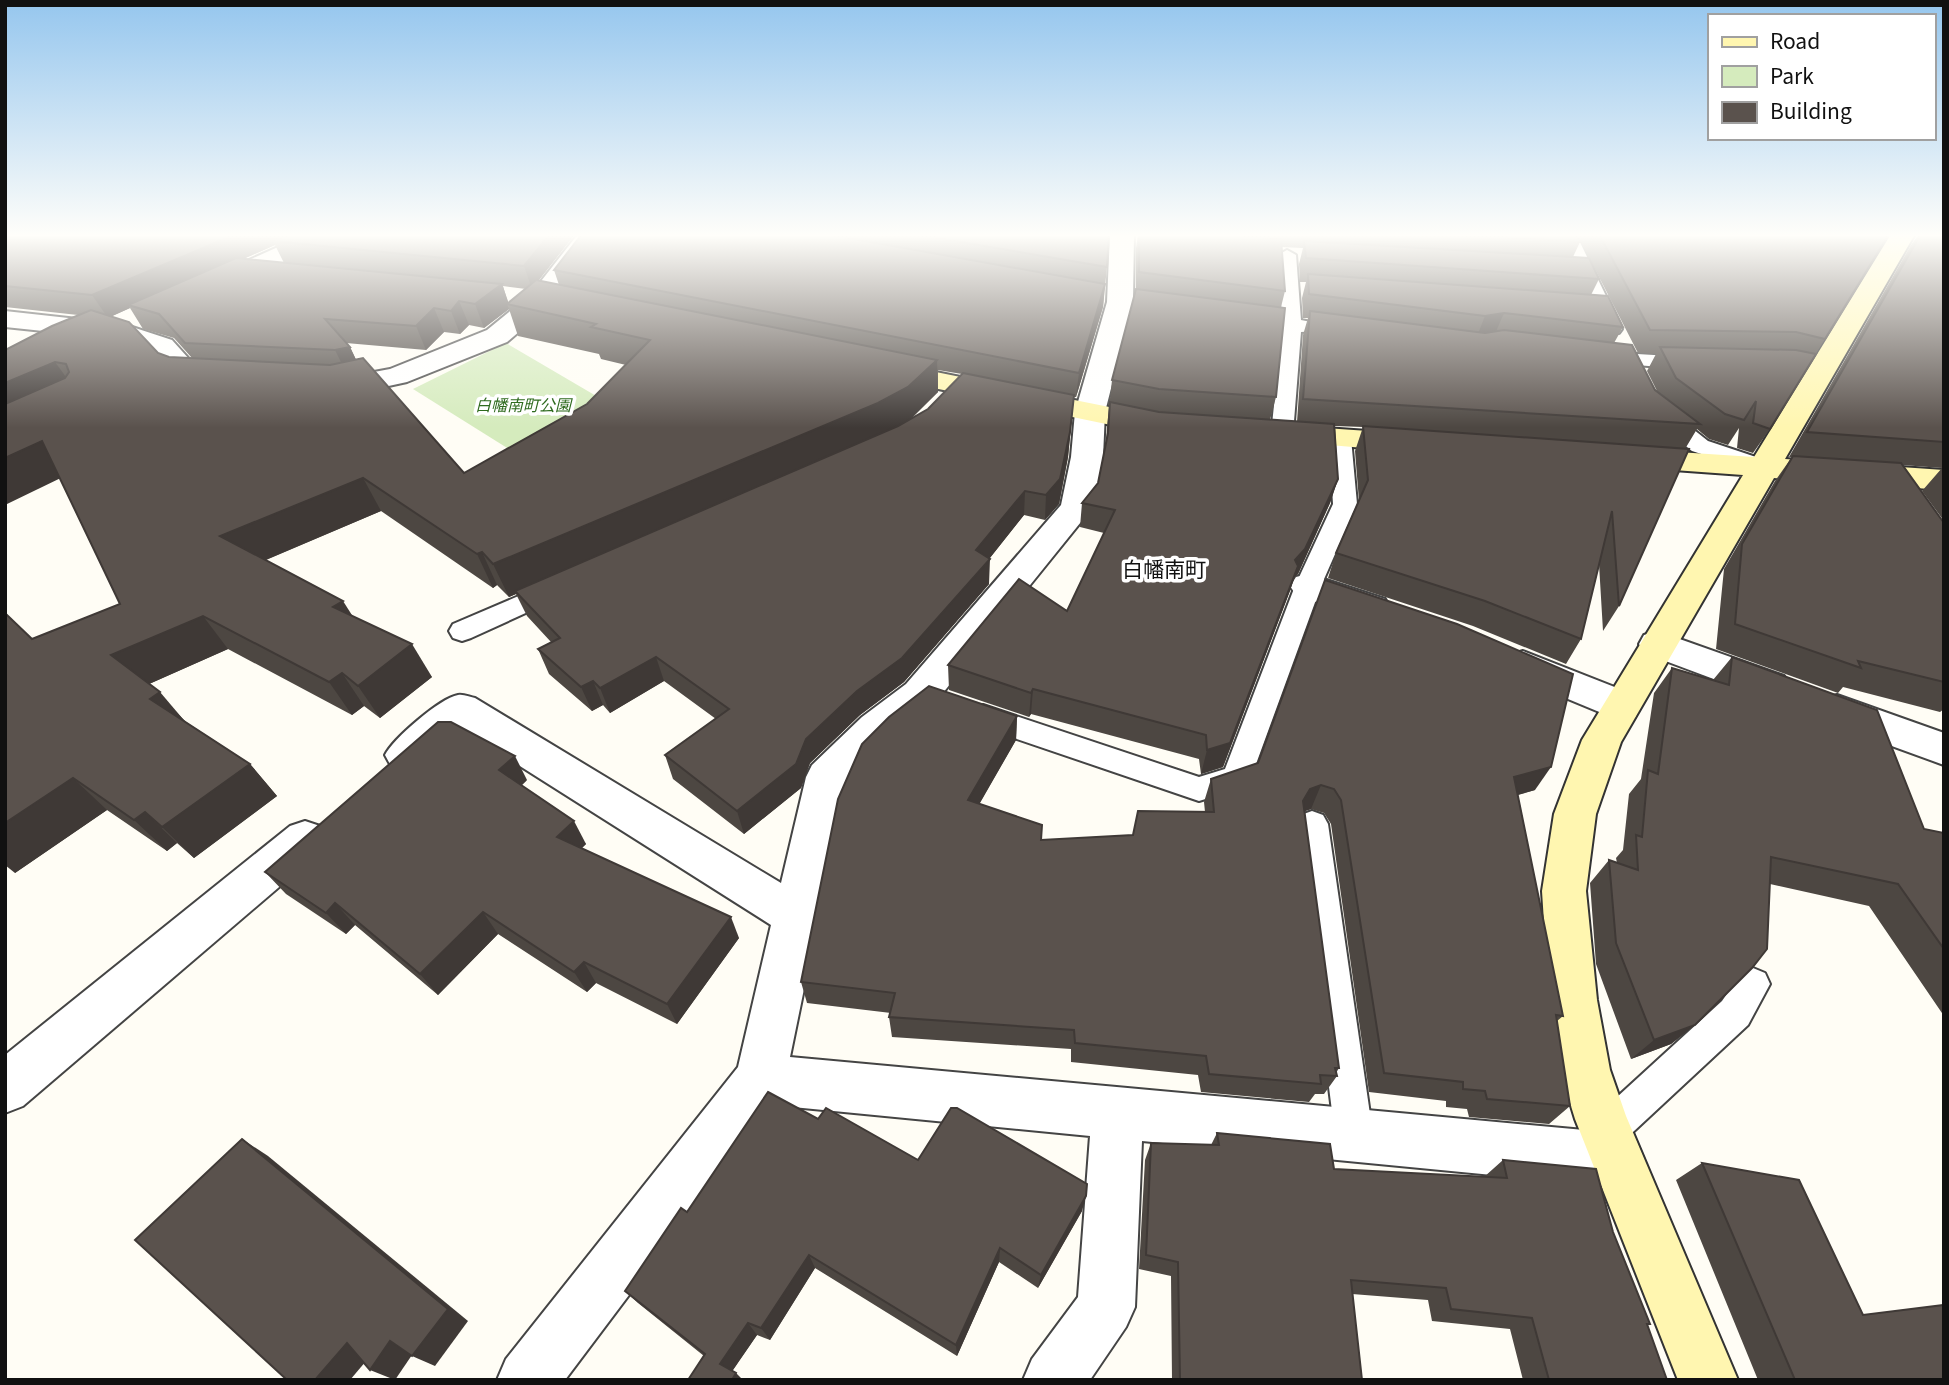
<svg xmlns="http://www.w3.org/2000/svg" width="1949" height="1385" viewBox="0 0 1949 1385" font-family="Georgia,'Noto Sans JP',serif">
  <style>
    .green { fill: #d5ebbd }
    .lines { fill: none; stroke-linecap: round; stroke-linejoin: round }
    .lane-casing { stroke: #444; stroke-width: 4 }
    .street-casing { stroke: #444; stroke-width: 4 }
    .secondary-casing { stroke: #333; stroke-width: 4 }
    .lane { fill: #fff; fill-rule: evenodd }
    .street { fill: #fff; fill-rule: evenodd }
    .secondary { fill: #fff6b0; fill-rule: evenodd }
    .wall { fill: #4d4742; fill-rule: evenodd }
    .shaded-wall { fill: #3f3936 }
    .building { fill: #5a524d; stroke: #3f3936; stroke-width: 2 }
    .labels { text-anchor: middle; stroke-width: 7; stroke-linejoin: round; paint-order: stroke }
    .far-park-label { font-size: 16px; font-style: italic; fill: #2f6b1f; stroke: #fff }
    .neighbourhood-label { font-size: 21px; fill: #111; stroke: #fff }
  </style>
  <rect width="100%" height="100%" fill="#fffdf5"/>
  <polygon class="green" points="506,343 615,407 528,461 413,389"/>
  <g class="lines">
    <defs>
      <g id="lane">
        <polygon points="1558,234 1576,234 1622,329 1619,333 1605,333 1602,329"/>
        <polygon points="1287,250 1296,255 1301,320 1316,323 1319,327 1316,331 1301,332 1293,434 1290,439 1274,439 1271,434 1282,329 1245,324 1235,318 1245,312 1282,318 1278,255"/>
        <polygon points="1603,352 1688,357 1695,359 1698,363 1695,367 1688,369 1596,362 1593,358 1596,354"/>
        <polygon points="1661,409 1669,410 1708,441 1771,462 1774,467 1771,472 1763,474 1692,451 1653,420 1650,415 1653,410"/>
        <polygon points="1340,431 1348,433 1351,438 1357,504 1321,586 1248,786 1199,801 973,724 969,716 973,708 983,705 1199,777 1225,769 1295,586 1333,504 1329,438 1332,433"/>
        <polygon points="554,581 563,584 567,590 563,596 471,638 462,641 453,638 449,631 453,624"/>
        <polygon points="1312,811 1323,815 1328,824 1373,1135 1368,1149 1354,1154 1340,1149 1335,1135 1296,824 1301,815"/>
        <polygon points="1753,968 1765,973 1770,984 1748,1025 1619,1145 1606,1151 1593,1145 1587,1132 1593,1119 1722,1001 1741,973"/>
      </g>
      <g id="street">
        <polygon points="307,234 339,234 335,239 229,287 220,290 211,287 207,282 211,277"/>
        <polygon points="578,234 602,234 549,306 507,342 407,382 347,395 318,391 314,385 318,379 347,377 390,369 487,330 531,294"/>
        <path d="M1110 234H1134L1133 302 1105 412 1103 457 1093 507 934 704 890 739 846 784 790 1057 1617 1133 1636 1141 1644 1160 1636 1179 1617 1187 1142 1141 1135 1307 1126 1327 1090 1380H1023L1032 1359 1078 1297 1090 1136 772 1105 565 1380H497L506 1359 738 1067 771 925 463 730C441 748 421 776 391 766L385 755C393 739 440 698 458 695 464 694 469 697 475 698L781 883 806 777 812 765 862 717 906 684 1061 505 1071 457 1075 412 1107 302Z"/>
        <polygon points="5,311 123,324 172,340 199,370 226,373 230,379 226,385 216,388 181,384 152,352 110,338 5,327"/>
        <polygon points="1308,574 1385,599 1390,608 1385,617 1372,621 1296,595 1290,586 1296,577"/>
        <polygon points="1657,631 1784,676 1789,686 1784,696 1770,700 1644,653 1639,644 1644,635"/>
        <polygon points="1523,651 1635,695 1640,706 1635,717 1621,721 1510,675 1504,665 1510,655"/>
        <polygon points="1837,695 1944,733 1944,765 1823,721 1817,710 1823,699"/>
        <polygon points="305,821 320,826 327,839 320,852 23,1106 5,1113 5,1055 290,826"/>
      </g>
      <g id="secondary">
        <polygon points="1891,234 1915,234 1785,459 1944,470 1944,490 1774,478 1621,742 1596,814 1586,891 1597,1000 1610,1070 1626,1116 1738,1380 1678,1380 1575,1119 1560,1070 1549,1000 1542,891 1554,814 1582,740 1743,475 1632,467 1621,465 1616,458 1621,451 1632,449 1754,457"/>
        <polygon points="886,362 1159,417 1170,420 1174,426 1170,432 1159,435 876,376 872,370 876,364"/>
        <polygon points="1282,425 1411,434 1422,437 1426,443 1422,449 1411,452 1271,440 1267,434 1271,428"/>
      </g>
    </defs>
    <use href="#lane" class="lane-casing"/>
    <use href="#street" class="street-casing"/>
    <use href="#secondary" class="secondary-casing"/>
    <use href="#lane" class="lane"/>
    <use href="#street" class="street"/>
    <use href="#secondary" class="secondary"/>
  </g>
  <g class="wall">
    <path d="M5 234H575L538 281 559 285 554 270 582 234H1109L1107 267 1103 307 1076 397H1074L1068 457 1059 504 1045 520 1024 515 989 559V584L904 682 860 715 810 763 801 788 744 834 673 779 665 755 716 719 664 681 610 713 603 705 592 711 549 674 538 649 551 642 527 616 516 594 509 597 497 585 493 588 381 511 266 560 352 616 432 677 380 718 364 706 352 715 228 649 149 684 186 722 250 764 277 796 194 858 177 843 167 851 107 810 15 873 32 639 120 604 5 350 78 315 5 307ZM275 245 284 263 243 259ZM503 286 526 289 508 303ZM130 308 143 329 174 338 192 358 169 357 158 353 112 316ZM509 309 518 336 599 354 601 359 626 365 587 404 464 473 356 360 350 347 346 343 426 350 444 332 460 334 469 325 484 328ZM938 370 962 374 928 409 911 419 938 392Z"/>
    <path d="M1138 234H1576L1580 242 1573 257 1599 279 1591 295 1623 327 1614 343 1657 391 1647 371 1656 354 1638 353 1577 234H1889L1770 429 1753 453 1737 448 1739 428 1728 445 1709 439 1697 429 1685 449 1619 606 1603 631 1599 564 1581 639 1566 664 1473 626 1328 578 1336 553 1359 501 1355 451 1363 427 1335 426 1338 479 1330 503 1298 574 1295 577 1223 767 1201 774 1199 759 1031 714 1029 717 949 690 948 665 1067 611 1104 533 1080 527 1082 503 1098 483 1106 444 1107 427 1112 380 1136 289V248ZM1281 247 1303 248 1299 264 1300 282H1306L1302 298 1303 318H1308L1303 335 1297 422 1270 420 1276 397 1281 307 1285 291Z"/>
    <polygon points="1919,234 1944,234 1944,521 1922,491 1942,468 1902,465 1944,523 1944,709 1940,712 1843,687 1838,693 1716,649 1724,569 1775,481 1792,457 1789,457 1911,245"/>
    <polygon points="1732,657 1924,829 1944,833 1944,1016 1869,906 1770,884 1695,1025 1671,1044 1631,1059 1596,964 1590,883 1609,860 1617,863 1616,858 1623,850 1629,794 1641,779 1654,693 1672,668 1713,680"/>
    <polygon points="1017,716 1016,740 979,804 1041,840 1133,835 1205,812 1204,802 1211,779 1535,790 1518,795 1563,1016 1557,1021 1570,1106 1549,1124 1469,1117 1467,1109 1446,1107 1446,1101 1369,1092 1331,824 1324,813 1311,809 1304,811 1339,1068 1336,1073 1337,1076 1324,1094 1315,1094 1309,1102 1201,1092 1198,1075 1071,1062 1071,1049 892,1037 889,1017 891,1013 807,1003 801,982"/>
    <polygon points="527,780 521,786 586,844 582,848 739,938 677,1024 596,983 587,992 498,934 438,995 355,925 346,934 286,894 265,872"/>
    <polygon points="818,1119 918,1160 1082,1211 1038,1288 999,1262 957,1356 815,1268 770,1340 757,1335 732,1371 704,1356 638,1303 625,1291 687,1212"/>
    <polygon points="1217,1133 1334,1169 1484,1177 1503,1160 1613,1232 1650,1324 1647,1324 1667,1380 1523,1380 1510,1329 1432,1321 1428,1300 1352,1294 1362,1380 1172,1380 1171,1276 1139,1269 1145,1160 1151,1143 1211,1145"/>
    <polygon points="1702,1163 1863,1315 1944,1380 1758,1380 1676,1180"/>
  </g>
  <g class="shaded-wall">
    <polygon points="236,234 301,234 273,241 275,245 134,307 128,305 130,308 108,318 92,295"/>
    <polygon points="550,234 575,234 532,289 524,266"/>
    <polygon points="502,284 509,304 507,304 509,309 484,328 475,304"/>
    <polygon points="1105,284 1103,307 1076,397 1079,373"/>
    <polygon points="459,301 469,325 460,334 451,311"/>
    <polygon points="434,308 444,332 426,350 416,326"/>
    <polygon points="1504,313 1494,336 1476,339 1485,316"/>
    <polygon points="350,347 362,372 347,374 335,350"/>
    <polygon points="937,360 938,392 909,420 881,436 515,591 516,594 509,597 493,564"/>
    <polygon points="55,362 79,395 5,427 5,383"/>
    <polygon points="1074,395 1068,457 1059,504 1045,520 1046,495"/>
    <polygon points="42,441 69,474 5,505 5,458"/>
    <polygon points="363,478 381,511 244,569 220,536"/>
    <polygon points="1338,479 1330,503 1298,574 1294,577 1290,591 1223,767 1201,774 1207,750 1295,560"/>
    <polygon points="1025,491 1024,515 982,568 990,559 989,584 904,682 860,715 810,763 801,788 744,834 737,811 976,550"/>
    <polygon points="482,552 497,585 493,588 477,554"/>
    <polygon points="343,601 364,634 333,607"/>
    <polygon points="203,616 228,649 140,688 111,655"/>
    <polygon points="412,644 432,677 380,718 358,686"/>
    <polygon points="656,657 664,681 610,713 600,688"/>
    <polygon points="342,673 364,706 352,715 329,682"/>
    <polygon points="593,681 603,705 592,711 581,687"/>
    <polygon points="1033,689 1031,714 1029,717 1031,693"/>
    <polygon points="160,692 188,725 150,699"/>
    <polygon points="1017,716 1016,740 968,824 968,800"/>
    <polygon points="515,756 527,780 512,794 499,770"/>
    <polygon points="250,764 277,796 194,858 162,827"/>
    <polygon points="1551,767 1535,790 1499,800 1514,777"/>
    <polygon points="73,778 107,810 15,873 5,865 5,823"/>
    <polygon points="1321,785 1311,809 1300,813 1303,801 1310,789"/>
    <polygon points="145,812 177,843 167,851 134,820"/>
    <polygon points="574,821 586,844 569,860 557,837"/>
    <polygon points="335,903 355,925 346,934 326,913"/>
    <polygon points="483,912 498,934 438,995 420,974"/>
    <polygon points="731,917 739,938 677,1024 667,1004"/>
    <polygon points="584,962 596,983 587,992 574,972"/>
    <polygon points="1695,1025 1671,1044 1631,1059 1654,1040"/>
    <polygon points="242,1139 268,1156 468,1321 435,1366 412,1356"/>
    <polygon points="1086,1196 1082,1211 1038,1288 1041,1275"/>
    <polygon points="1000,1248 999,1262 957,1356 956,1345"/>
    <polygon points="809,1255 815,1268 770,1340 761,1328"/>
    <polygon points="748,1323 757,1335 731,1373 720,1364"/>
    <polygon points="390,1341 414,1352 395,1380 370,1370"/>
    <polygon points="347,1343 372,1354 350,1380 315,1380"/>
    <polygon points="736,1373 743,1380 732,1380"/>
  </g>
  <g class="building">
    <polygon points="5,234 236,234 92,295 5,286"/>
    <polygon points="290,234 550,234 524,266 273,241"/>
    <polygon points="582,234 826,234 1105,284 1079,373 554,270"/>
    <polygon points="914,234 1109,234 1107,267"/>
    <polygon points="1139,234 1228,234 1281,239 1285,291 1139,272"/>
    <polygon points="1449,234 1576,234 1580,242"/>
    <polygon points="1599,234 1889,234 1825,339 1796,332 1650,330"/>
    <polygon points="1921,234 1944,234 1944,442 1807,432"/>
    <polygon points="1304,241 1589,258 1599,279 1306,258"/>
    <polygon points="236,258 502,284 475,304 459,301 451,311 434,308 416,326 325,319 350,347 335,350 185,343 159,314 128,305"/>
    <polygon points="1308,274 1608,296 1623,327 1504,313 1485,316 1309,294"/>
    <polygon points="536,280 937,360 908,387 878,403 493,564 482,552 477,554 363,478 220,536 343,601 333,607 412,644 358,686 342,673 329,682 203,616 111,655 160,692 150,699 250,764 162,827 145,812 134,820 73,778 5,823 5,613 32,639 120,604 42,441 5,458 5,404 65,378 69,372 66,364 55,362 5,383 5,350 52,326 91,310 129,322 158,353 169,357 330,365 363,358 464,473 587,404 650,340 591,327 596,324 507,304"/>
    <polygon points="1136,289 1285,308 1276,397 1159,389 1112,380"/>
    <polygon points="1310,311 1485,333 1504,330 1632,345 1655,390 1700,424 1303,399"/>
    <polygon points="1660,347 1796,350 1816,354 1770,429 1753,423 1756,401 1744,420 1725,414 1676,378"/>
    <polygon points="963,373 1074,395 1070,432 1060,479 1046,495 1025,491 976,550 990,559 902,658 857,691 806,739 796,764 737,811 665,755 729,709 656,657 600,688 593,681 581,687 538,649 560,638 515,591 898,426 928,409"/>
    <polygon points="1110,402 1159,412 1334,424 1338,479 1305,549 1295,560 1298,566 1230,743 1207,750 1206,735 1033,689 1031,693 948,665 1019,579 1067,611 1115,510 1082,503 1098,483 1108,433"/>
    <polygon points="1363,426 1689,449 1619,606 1612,511 1581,639 1485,601 1336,553 1368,480"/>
    <polygon points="1793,456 1901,463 1944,523 1944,682 1858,661 1861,668 1735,624 1742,544"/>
    <polygon points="1325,580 1457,624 1573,674 1551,767 1514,777 1563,1016 1556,1015 1570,1106 1487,1099 1485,1091 1463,1089 1463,1082 1384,1073 1341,800 1334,789 1321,785 1310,789 1303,801 1339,1068 1335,1068 1337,1076 1320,1075 1321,1084 1209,1074 1206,1056 1075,1043 1074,1030 889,1017 895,993 801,982 838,799 862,744 889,717 929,686 1017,716 968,800 1042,825 1041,840 1133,835 1138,811 1214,812 1211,779 1258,763"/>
    <polygon points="1732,657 1877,710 1924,829 1944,833 1944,949 1898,884 1771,857 1767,949 1752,968 1695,1025 1654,1040 1616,943 1609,860 1638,870 1636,835 1642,837 1648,770 1658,774 1672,668 1729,685"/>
    <polygon points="438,722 451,722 515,756 499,770 574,821 557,837 731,917 667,1004 584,962 574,972 483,912 420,974 335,903 326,913 265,872"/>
    <polygon points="768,1092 818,1119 826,1108 918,1160 951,1108 957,1108 1087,1184 1086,1196 1041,1275 1000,1248 956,1345 809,1255 761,1328 748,1323 720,1364 736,1373 732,1380 688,1380 705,1354 625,1291 681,1208 687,1212"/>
    <polygon points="1217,1133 1330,1144 1334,1169 1507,1178 1503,1160 1596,1169 1613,1232 1650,1324 1647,1324 1667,1380 1549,1380 1532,1318 1451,1309 1446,1288 1351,1280 1362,1380 1180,1380 1178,1262 1146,1255 1151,1143 1219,1145"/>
    <polygon points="242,1139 448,1309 412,1356 390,1341 370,1370 347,1343 315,1380 287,1380 135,1240"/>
    <polygon points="1702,1163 1799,1180 1863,1315 1944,1305 1944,1380 1795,1380"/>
  </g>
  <linearGradient id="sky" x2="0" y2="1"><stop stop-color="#95c6ee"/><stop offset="0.55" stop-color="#fffefa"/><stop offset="1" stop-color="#fffefa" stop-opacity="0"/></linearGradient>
  <rect width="1949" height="428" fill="url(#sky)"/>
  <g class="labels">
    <g class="far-park-label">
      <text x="523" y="411">白幡南町公園</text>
    </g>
    <g class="neighbourhood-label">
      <text x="1164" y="577">白幡南町</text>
    </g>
  </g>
  <rect width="1949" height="1385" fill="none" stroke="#111111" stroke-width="14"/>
  <rect x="1708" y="14" width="228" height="126" fill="#ffffff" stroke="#a0a0a0" stroke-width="2"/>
  <rect x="1722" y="37" width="35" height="10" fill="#fff6b0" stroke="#a0a0a0" stroke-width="2"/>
  <text x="1770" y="49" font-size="21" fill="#111111">Road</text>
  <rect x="1722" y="66" width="35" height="21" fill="#d5ebbd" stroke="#a0a0a0" stroke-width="2"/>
  <text x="1770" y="84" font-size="21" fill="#111111">Park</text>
  <rect x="1722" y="102" width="35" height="21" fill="#5a524d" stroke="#a0a0a0" stroke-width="2"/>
  <text x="1770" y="119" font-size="21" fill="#111111">Building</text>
</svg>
